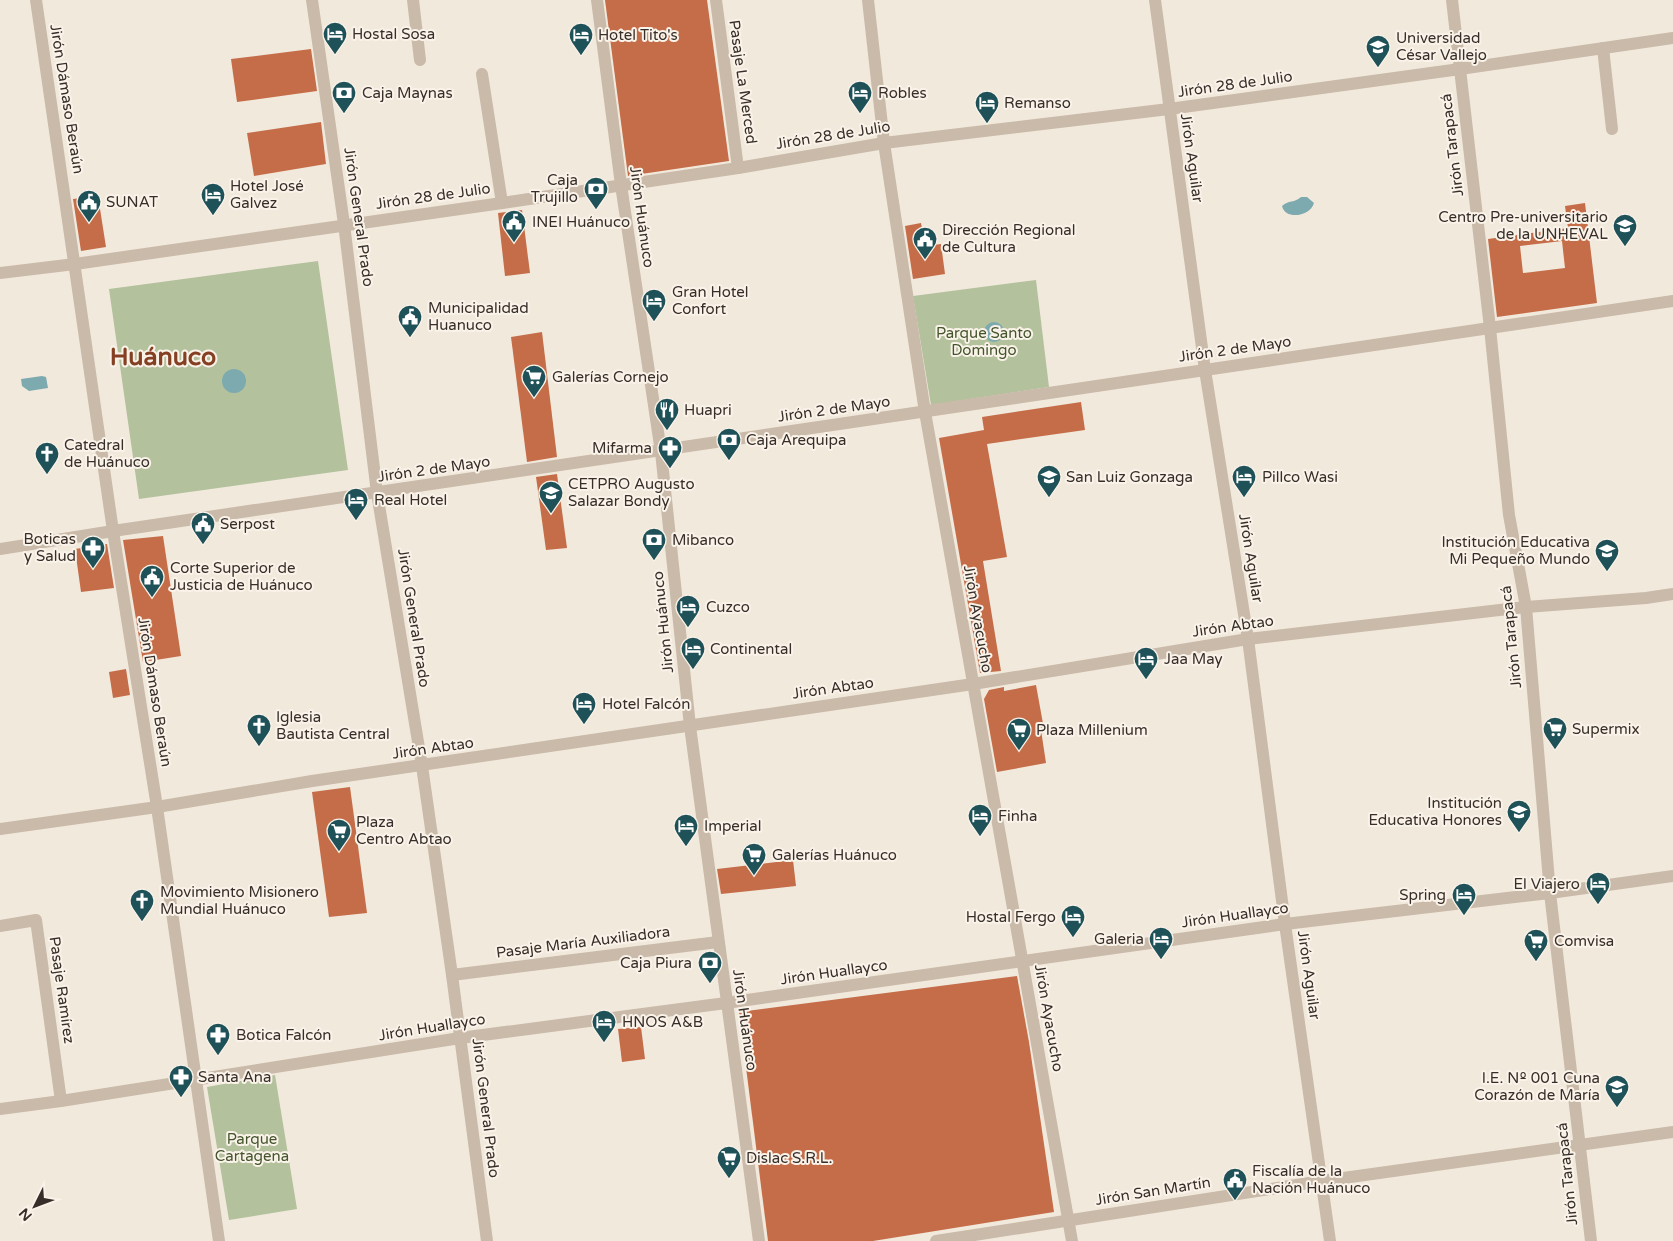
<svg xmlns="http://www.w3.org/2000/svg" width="1673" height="1241" viewBox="0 0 1673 1241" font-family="'Varela Round',sans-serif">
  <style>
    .green { fill: #b3c19d }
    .water { fill: #7caaaf }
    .building { fill: #c56d48; fill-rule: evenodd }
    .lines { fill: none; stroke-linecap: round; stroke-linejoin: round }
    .minor { stroke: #cabaa9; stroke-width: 12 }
    .labels { text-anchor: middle; stroke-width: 4; stroke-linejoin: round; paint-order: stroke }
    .poi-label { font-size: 15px; fill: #372e29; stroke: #faf3e9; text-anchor: start }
    .street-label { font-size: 15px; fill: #372e29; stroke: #faf3e9 }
    .park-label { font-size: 15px; fill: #44552d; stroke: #faf3e9 }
    .town-label { font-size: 25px; font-weight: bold; fill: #853f22; stroke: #faf3e9 }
  </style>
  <rect width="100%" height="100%" fill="#f2e9dd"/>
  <g class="green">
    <polygon points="318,261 348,470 139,499 109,289"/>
    <polygon points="1036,280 1049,387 931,405 913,296"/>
    <polygon points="275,1075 297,1209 229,1220 207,1087"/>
  </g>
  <g class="water">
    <path d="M1301 197H1307L1314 203C1310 217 1285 220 1282 206 1288 200 1295 203 1301 197Z"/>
    <circle cx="994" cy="332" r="10"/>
    <circle cx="234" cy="381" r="12"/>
    <polygon points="42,376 46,377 48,388 29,391 22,386 21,379"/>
  </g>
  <g class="building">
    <polygon points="605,0 707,0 729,161 628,176"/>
    <polygon points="311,49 317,91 237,102 231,59"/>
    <polygon points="321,122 326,164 254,176 247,133"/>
    <polygon points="98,196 106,247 81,251 73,199"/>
    <path d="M1585 203 1597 303 1497 317 1488 239 1568 228 1565 206ZM1562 241 1565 268 1523 273 1520 246Z"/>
    <polygon points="522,210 530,273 505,276 498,213"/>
    <polygon points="921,223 925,246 941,244 945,274 913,279 905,226"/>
    <polygon points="542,332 557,457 527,462 511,337"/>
    <polygon points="1081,402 1085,430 987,444 1007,557 983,561 1001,671 980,673 939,438 984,430 982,417"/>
    <polygon points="557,474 567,548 546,550 536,477"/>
    <polygon points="163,536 181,656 143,662 123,540"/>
    <polygon points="107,544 114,588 81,592 75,549"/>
    <polygon points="126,669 130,695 113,698 109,672"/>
    <polygon points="1036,685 1044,729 1041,730 1046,763 997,772 984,699 989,690 1004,687 1004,691"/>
    <polygon points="350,787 367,913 329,917 312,792"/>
    <polygon points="793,860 796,886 721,894 717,869"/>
    <polygon points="1017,976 1029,1042 1054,1212 873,1241 768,1241 739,1012"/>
    <polygon points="641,1027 645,1059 622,1062 618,1029"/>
  </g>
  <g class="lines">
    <g class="minor">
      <polyline points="36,0 113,531 157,807 219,1241"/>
      <polyline points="312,0 344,224 377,493 422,766 452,975 487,1241"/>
      <polyline points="413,0 420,60"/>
      <polyline points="597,0 621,185 661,452 690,726 759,1241"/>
      <polyline points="716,0 738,168"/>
      <polyline points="868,0 884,143 925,412 1072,1241"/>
      <polyline points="1155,0 1205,370 1248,639 1285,924 1330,1241"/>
      <polyline points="1452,0 1490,328 1509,515 1526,607 1550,893 1591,1241"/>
      <polyline points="1603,48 1612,129"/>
      <polyline points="482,74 502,203"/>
      <polyline points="0,273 75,264 502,203 738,168 884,143 1169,109 1460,69 1673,38"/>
      <polyline points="0,549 113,531 1673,301"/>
      <polyline points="0,829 157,807 312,781 973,684 1248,639 1526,607 1646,598 1673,594"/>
      <polyline points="0,926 36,920 61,1101"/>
      <polyline points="452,975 718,942"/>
      <polyline points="0,1109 61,1101 460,1038 726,1003 1285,924 1550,893 1673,876"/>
      <polyline points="936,1241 1322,1181 1673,1132"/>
    </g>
  </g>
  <defs>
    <symbol id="hotel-pin" viewBox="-11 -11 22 30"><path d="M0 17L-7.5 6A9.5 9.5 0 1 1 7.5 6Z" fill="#1e5158" stroke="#faf3e9"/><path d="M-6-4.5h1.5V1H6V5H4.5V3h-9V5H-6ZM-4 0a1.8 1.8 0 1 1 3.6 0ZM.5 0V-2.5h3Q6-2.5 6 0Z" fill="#fff"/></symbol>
    <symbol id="university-pin" viewBox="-11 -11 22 30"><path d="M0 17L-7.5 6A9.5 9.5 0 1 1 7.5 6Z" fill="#1e5158" stroke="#faf3e9"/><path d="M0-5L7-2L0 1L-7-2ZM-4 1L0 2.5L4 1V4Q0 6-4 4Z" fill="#fff"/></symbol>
    <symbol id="bank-pin" viewBox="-11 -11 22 30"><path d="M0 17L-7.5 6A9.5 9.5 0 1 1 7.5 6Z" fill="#1e5158" stroke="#faf3e9"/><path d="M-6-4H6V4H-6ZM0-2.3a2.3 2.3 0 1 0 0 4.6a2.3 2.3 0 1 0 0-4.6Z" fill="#fff"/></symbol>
    <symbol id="civic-pin" viewBox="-11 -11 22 30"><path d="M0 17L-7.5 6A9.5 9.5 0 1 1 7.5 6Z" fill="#1e5158" stroke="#faf3e9"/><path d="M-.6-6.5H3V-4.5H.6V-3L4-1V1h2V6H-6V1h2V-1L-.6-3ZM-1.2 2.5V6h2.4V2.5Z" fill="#fff"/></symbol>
    <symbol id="supermarket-pin" viewBox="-11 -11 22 30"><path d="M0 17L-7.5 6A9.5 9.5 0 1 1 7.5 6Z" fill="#1e5158" stroke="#faf3e9"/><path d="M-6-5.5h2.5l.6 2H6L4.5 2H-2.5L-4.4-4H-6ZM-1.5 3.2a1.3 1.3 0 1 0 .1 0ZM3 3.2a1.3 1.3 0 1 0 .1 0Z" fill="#fff"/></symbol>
    <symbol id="restaurant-pin" viewBox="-11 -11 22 30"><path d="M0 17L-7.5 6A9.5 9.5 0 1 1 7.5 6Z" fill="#1e5158" stroke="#faf3e9"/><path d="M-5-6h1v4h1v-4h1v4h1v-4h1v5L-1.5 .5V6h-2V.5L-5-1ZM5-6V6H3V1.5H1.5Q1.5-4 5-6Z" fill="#fff"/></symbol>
    <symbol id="pharmacy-pin" viewBox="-11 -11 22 30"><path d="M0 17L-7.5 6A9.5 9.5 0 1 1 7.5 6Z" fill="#1e5158" stroke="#faf3e9"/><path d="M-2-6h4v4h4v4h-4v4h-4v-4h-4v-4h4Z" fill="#fff"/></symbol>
    <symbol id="church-pin" viewBox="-11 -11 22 30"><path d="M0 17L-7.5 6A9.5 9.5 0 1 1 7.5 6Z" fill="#1e5158" stroke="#faf3e9"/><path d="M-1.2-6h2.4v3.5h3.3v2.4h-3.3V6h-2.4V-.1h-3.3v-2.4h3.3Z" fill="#fff"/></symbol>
    <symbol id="school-pin" viewBox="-11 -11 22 30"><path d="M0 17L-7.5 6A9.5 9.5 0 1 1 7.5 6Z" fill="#1e5158" stroke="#faf3e9"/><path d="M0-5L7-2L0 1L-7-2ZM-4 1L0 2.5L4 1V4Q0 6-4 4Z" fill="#fff"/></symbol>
  </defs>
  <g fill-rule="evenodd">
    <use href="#hotel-pin" x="321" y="20" width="28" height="38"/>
    <use href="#hotel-pin" x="567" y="21" width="28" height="38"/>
    <use href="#university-pin" x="1364" y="33" width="28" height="38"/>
    <use href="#bank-pin" x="330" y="79" width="28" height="38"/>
    <use href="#hotel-pin" x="846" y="79" width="28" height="38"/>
    <use href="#hotel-pin" x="973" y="89" width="28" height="38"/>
    <use href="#bank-pin" x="582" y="175" width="28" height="38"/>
    <use href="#hotel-pin" x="199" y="181" width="28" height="38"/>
    <use href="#civic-pin" x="75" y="188" width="28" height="38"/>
    <use href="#civic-pin" x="500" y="208" width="28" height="38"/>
    <use href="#university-pin" x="1611" y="212" width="28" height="38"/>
    <use href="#civic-pin" x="911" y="225" width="28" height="38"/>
    <use href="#hotel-pin" x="640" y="287" width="28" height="38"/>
    <use href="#civic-pin" x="396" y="303" width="28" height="38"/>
    <use href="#supermarket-pin" x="520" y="363" width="28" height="38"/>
    <use href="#restaurant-pin" x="653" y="396" width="28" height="38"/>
    <use href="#bank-pin" x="715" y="426" width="28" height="38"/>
    <use href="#pharmacy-pin" x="656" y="434" width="28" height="38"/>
    <use href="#church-pin" x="33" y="440" width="28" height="38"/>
    <use href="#school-pin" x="1035" y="463" width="28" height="38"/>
    <use href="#hotel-pin" x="1230" y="463" width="28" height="38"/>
    <use href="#university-pin" x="537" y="479" width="28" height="38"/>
    <use href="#hotel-pin" x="342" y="486" width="28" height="38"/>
    <use href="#civic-pin" x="189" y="510" width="28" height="38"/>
    <use href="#bank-pin" x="640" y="526" width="28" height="38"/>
    <use href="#pharmacy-pin" x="79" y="534" width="28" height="38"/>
    <use href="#school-pin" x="1593" y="537" width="28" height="38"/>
    <use href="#civic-pin" x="138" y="563" width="28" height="38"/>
    <use href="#hotel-pin" x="674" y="593" width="28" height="38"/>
    <use href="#hotel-pin" x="679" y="635" width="28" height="38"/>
    <use href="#hotel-pin" x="1132" y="645" width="28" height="38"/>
    <use href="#hotel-pin" x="570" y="690" width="28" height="38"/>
    <use href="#church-pin" x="245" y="712" width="28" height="38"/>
    <use href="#supermarket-pin" x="1541" y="715" width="28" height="38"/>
    <use href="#supermarket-pin" x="1005" y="716" width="28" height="38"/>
    <use href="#school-pin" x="1505" y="798" width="28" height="38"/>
    <use href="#hotel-pin" x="966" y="802" width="28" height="38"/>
    <use href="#hotel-pin" x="672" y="812" width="28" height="38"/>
    <use href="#supermarket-pin" x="325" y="817" width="28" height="38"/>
    <use href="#supermarket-pin" x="740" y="841" width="28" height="38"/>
    <use href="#hotel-pin" x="1584" y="870" width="28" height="38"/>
    <use href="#hotel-pin" x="1450" y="881" width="28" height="38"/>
    <use href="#church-pin" x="128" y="887" width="28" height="38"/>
    <use href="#hotel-pin" x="1059" y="903" width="28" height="38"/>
    <use href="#hotel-pin" x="1147" y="925" width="28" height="38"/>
    <use href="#supermarket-pin" x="1522" y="927" width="28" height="38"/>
    <use href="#bank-pin" x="696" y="949" width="28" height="38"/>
    <use href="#hotel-pin" x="590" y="1008" width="28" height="38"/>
    <use href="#pharmacy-pin" x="204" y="1021" width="28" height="38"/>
    <use href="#pharmacy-pin" x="167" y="1063" width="28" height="38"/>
    <use href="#school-pin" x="1603" y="1073" width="28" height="38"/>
    <use href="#supermarket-pin" x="715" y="1144" width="28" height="38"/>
    <use href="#civic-pin" x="1221" y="1166" width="28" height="38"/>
  </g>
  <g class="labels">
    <g class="poi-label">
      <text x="352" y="39">Hostal Sosa</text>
      <text x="598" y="40">Hotel Tito's</text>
      <text x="1396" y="43">Universidad<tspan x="1396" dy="17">César Vallejo</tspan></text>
      <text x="362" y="98">Caja Maynas</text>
      <text x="878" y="98">Robles</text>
      <text x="1004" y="108">Remanso</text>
      <text x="578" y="185" text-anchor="end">Caja<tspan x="578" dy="17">Trujillo</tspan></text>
      <text x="230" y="191">Hotel José<tspan x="230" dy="17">Galvez</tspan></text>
      <text x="106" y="207">SUNAT</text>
      <text x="1608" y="222" text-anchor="end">Centro Pre-universitario<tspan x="1608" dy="17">de la UNHEVAL</tspan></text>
      <text x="532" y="227">INEI Huánuco</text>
      <text x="942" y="235">Dirección Regional<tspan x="942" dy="17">de Cultura</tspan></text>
      <text x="672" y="297">Gran Hotel<tspan x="672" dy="17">Confort</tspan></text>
      <text x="428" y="313">Municipalidad<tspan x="428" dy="17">Huanuco</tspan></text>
      <text x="552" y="382">Galerías Cornejo</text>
      <text x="684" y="415">Huapri</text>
      <text x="746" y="445">Caja Arequipa</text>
      <text x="64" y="450">Catedral<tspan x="64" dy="17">de Huánuco</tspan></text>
      <text x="652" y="453" text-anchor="end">Mifarma</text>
      <text x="1066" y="482">San Luiz Gonzaga</text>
      <text x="1262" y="482">Pillco Wasi</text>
      <text x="568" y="489">CETPRO Augusto<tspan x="568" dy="17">Salazar Bondy</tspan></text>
      <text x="374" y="505">Real Hotel</text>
      <text x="220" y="529">Serpost</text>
      <text x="76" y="544" text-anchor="end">Boticas<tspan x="76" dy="17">y Salud</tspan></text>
      <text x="672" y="545">Mibanco</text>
      <text x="1590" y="547" text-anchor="end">Institución Educativa<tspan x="1590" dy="17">Mi Pequeño Mundo</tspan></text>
      <text x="170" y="573">Corte Superior de<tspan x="170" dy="17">Justicia de Huánuco</tspan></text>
      <text x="706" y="612">Cuzco</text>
      <text x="710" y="654">Continental</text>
      <text x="1164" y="664">Jaa May</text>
      <text x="602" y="709">Hotel Falcón</text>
      <text x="276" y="722">Iglesia<tspan x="276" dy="17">Bautista Central</tspan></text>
      <text x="1572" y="734">Supermix</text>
      <text x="1036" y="735">Plaza Millenium</text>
      <text x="1502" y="808" text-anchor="end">Institución<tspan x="1502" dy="17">Educativa Honores</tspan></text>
      <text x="998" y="821">Finha</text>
      <text x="356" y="827">Plaza<tspan x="356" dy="17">Centro Abtao</tspan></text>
      <text x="704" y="831">Imperial</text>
      <text x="772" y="860">Galerías Huánuco</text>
      <text x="1580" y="889" text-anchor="end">El Viajero</text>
      <text x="160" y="897">Movimiento Misionero<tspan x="160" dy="17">Mundial Huánuco</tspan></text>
      <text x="1446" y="900" text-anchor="end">Spring</text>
      <text x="1056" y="922" text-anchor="end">Hostal Fergo</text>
      <text x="1144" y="944" text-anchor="end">Galeria</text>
      <text x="1554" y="946">Comvisa</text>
      <text x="692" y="968" text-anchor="end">Caja Piura</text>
      <text x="622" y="1027">HNOS A&amp;B</text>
      <text x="236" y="1040">Botica Falcón</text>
      <text x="198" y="1082">Santa Ana</text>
      <text x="1600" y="1083" text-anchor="end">I.E. Nº 001 Cuna<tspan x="1600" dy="17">Corazón de María</tspan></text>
      <text x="746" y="1163">Dislac S.R.L.</text>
      <text x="1252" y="1176">Fiscalía de la<tspan x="1252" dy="17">Nación Huánuco</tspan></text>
    </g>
    <g class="street-label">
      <text transform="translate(743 82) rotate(82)" y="5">Pasaje La Merced</text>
      <text transform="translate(1235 84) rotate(-8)" y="5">Jirón 28 de Julio</text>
      <text transform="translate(67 99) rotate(81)" y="5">Jirón Dámaso Beraún</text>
      <text transform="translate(833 135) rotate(-9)" y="5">Jirón 28 de Julio</text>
      <text transform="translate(1452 145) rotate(-97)" y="5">Jirón Tarapacá</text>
      <text transform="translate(1192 158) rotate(82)" y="5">Jirón Aguilar</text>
      <text transform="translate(433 196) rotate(-8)" y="5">Jirón 28 de Julio</text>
      <text transform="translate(359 217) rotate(82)" y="5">Jirón General Prado</text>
      <text transform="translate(642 217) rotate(82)" y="5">Jirón Huánuco</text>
      <text transform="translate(1235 349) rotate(-8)" y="5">Jirón 2 de Mayo</text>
      <text transform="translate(834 409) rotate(-8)" y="5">Jirón 2 de Mayo</text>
      <text transform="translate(434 469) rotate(-8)" y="5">Jirón 2 de Mayo</text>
      <text transform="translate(1251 558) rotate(81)" y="5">Jirón Aguilar</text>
      <text transform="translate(414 618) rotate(81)" y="5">Jirón General Prado</text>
      <text transform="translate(978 619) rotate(80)" y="5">Jirón Ayacucho</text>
      <text transform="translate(663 622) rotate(-96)" y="5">Jirón Huánuco</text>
      <text transform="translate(1233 626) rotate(-8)" y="5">Jirón Abtao</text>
      <text transform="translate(1511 637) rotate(-96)" y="5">Jirón Tarapacá</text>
      <text transform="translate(833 688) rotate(-8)" y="5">Jirón Abtao</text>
      <text transform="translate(155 692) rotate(81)" y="5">Jirón Dámaso Beraún</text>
      <text transform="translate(433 748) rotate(-8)" y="5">Jirón Abtao</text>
      <text transform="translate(1235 915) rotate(-8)" y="5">Jirón Huallayco</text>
      <text transform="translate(583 942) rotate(-7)" y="5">Pasaje María Auxiliadora</text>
      <text transform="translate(834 972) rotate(-8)" y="5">Jirón Huallayco</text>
      <text transform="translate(1309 975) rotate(82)" y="5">Jirón Aguilar</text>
      <text transform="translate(62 990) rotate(82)" y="5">Pasaje Ramírez</text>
      <text transform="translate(1049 1018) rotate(80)" y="5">Jirón Ayacucho</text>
      <text transform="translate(745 1020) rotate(82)" y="5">Jirón Huánuco</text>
      <text transform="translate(432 1027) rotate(-9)" y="5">Jirón Huallayco</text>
      <text transform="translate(486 1108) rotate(83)" y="5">Jirón General Prado</text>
      <text transform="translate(1567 1174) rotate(-96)" y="5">Jirón Tarapacá</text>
      <text transform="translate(1153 1191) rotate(-9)" y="5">Jirón San Martín</text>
    </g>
    <g class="park-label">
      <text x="984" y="338">Parque Santo<tspan x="984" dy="17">Domingo</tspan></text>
      <text x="252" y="1144">Parque<tspan x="252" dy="17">Cartagena</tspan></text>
    </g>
    <g class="town-label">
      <text x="163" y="365">Huánuco</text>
    </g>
  </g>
  <g transform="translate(35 1206) rotate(228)" stroke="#faf3e9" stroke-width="4" paint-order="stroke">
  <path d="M0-4L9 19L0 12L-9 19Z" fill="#372e29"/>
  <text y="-8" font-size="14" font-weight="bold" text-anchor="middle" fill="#372e29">N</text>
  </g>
</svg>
